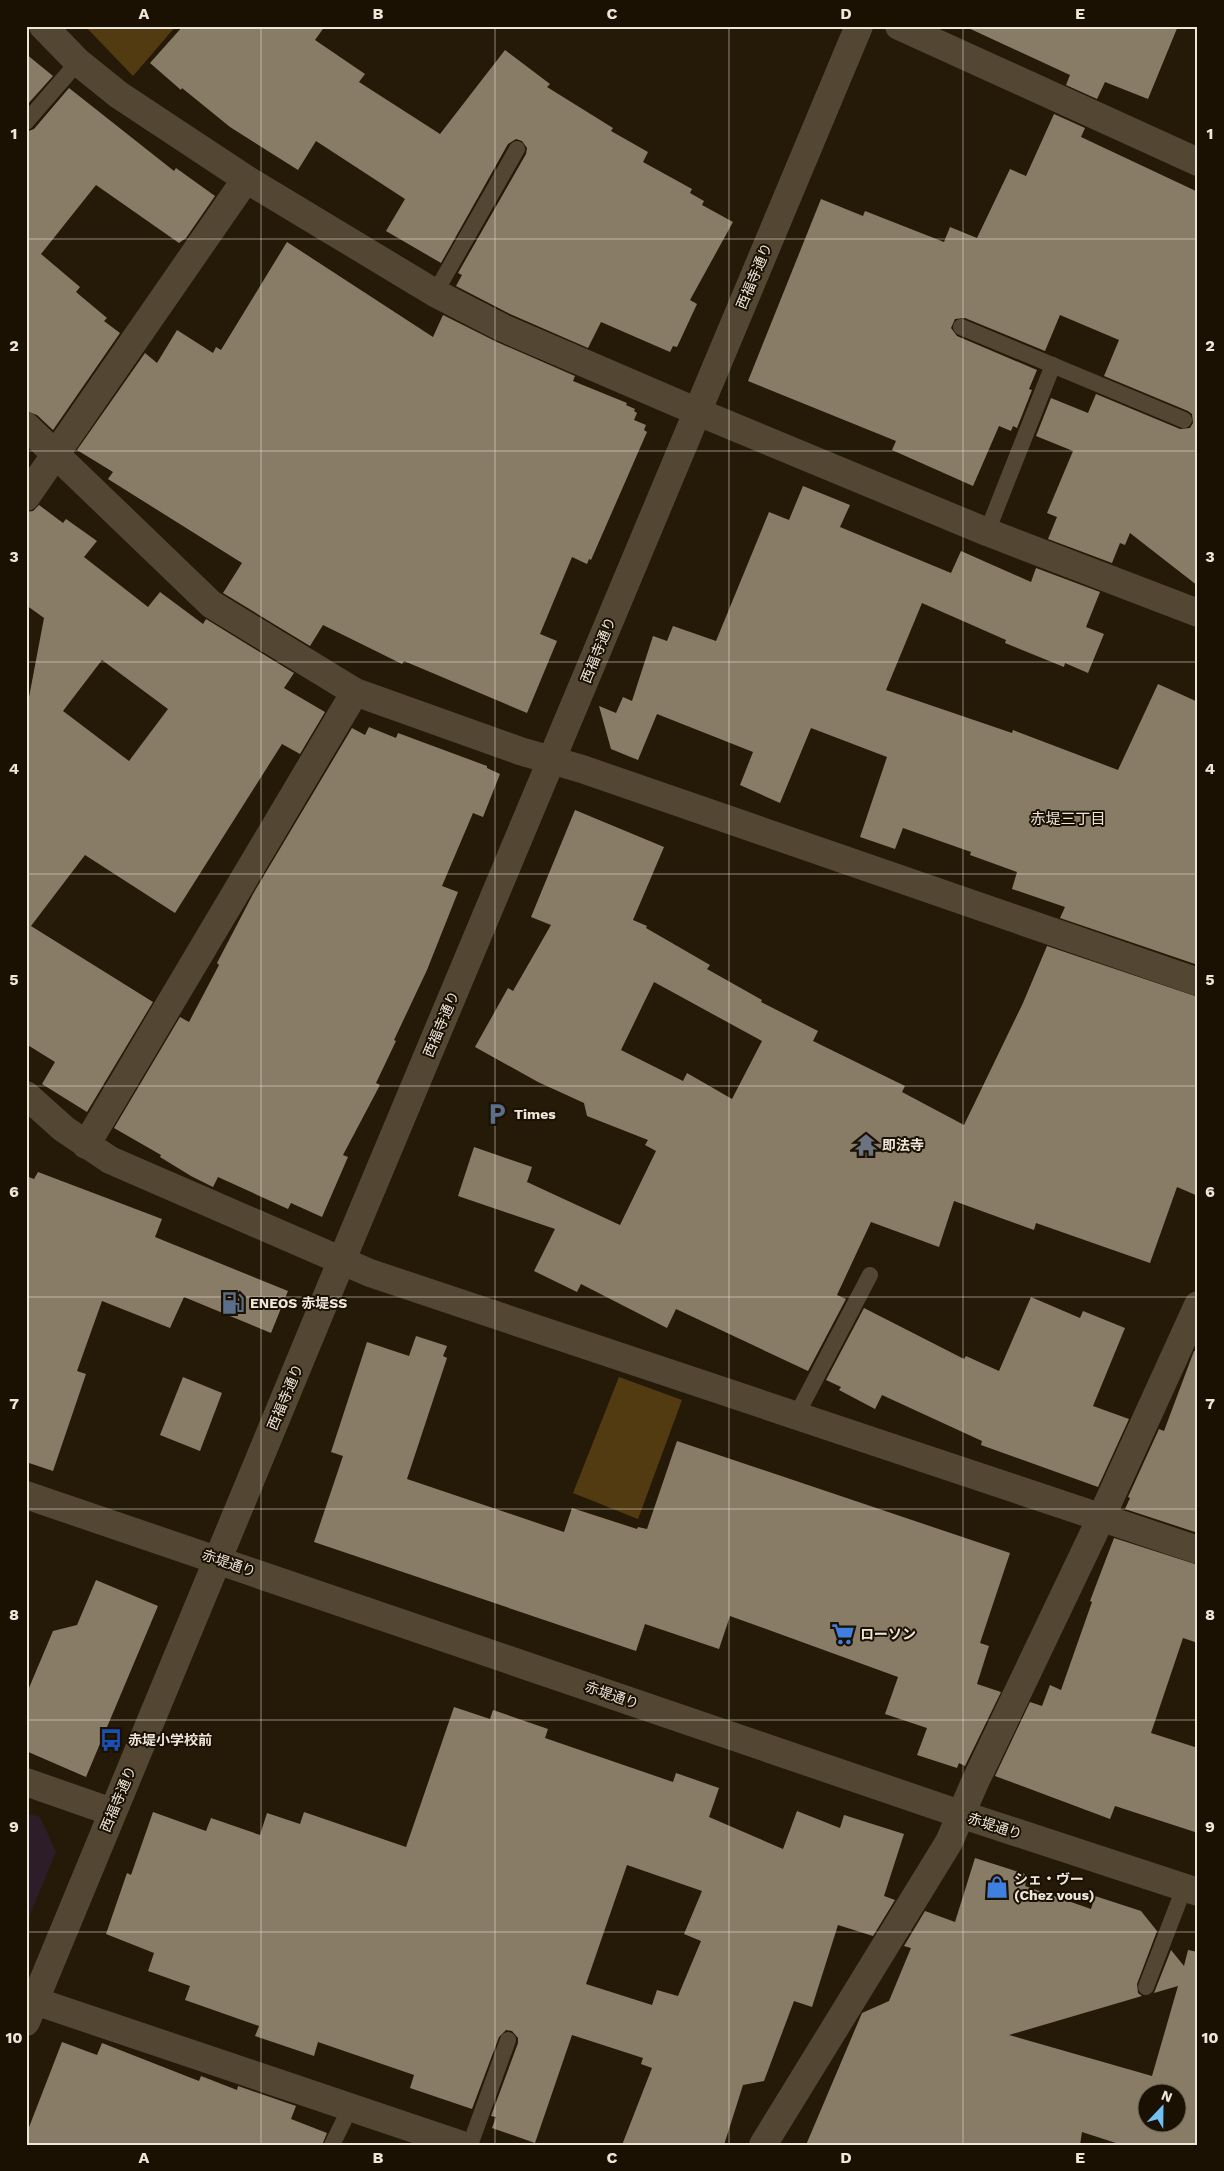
<svg xmlns="http://www.w3.org/2000/svg" width="1224" height="2171" viewBox="0 0 1224 2171" font-family="'Work Sans','Noto Sans JP',sans-serif">
  <style>
    .education { fill: #2d1d28 }
    .green { fill: #533b11 }
    .building { fill: #897c67; fill-rule: evenodd }
    .lines { fill: none; stroke-linecap: round; stroke-linejoin: round }
    .service { stroke: #534734; stroke-width: 16 }
    .minor { stroke: #534734; stroke-width: 28 }
    .tertiary { stroke: #534734; stroke-width: 28 }
    .grid { fill: none; stroke: #eee6db; stroke-width: 1; stroke-opacity: 0.55 }
    .labels { text-anchor: middle; stroke-width: 4; stroke-linejoin: round; paint-order: stroke }
    .street-label { font-size: 14px; fill: #eee6db; stroke: #1b1102 }
    .poi-label { font-size: 14px; font-weight: bold; fill: #eee6db; stroke: #1b1102; text-anchor: start }
    .neighbourhood-label { font-size: 15px; fill: #eee6db; stroke: #1b1102 }
    .neatline { fill: none; stroke: #eee6db; stroke-width: 2 }
    .grid-label { font-size: 16px; text-anchor: middle; font-weight: bold; fill: #eee6db }
  </style>
  <rect width="100%" height="100%" fill="#251a08"/>
  <polygon class="education" points="26,1813 40,1817 56,1852 26,1924"/>
  <g class="green">
    <polygon points="85,26 176,26 133,76"/>
    <polygon points="619,1377 682,1400 638,1519 573,1493"/>
  </g>
  <g class="building">
    <polygon points="183,26 325,26 315,40 365,74 359,82 440,134 505,50 550,84 547,87 613,128 611,131 648,152 643,162 692,189 690,193 704,201 702,205 733,222 690,300 697,304 677,347 673,346 670,352 601,322 588,348 510,314 456,286 462,275 458,273 526,154 527,148 522,141 516,139 508,144 441,263 386,231 405,199 316,141 298,170 230,127 182,88 181,90 150,63"/>
    <polygon points="964,26 1178,26 1148,99 1105,82 1097,99 1066,85 1070,75"/>
    <polygon points="26,54 53,76 26,106"/>
    <polygon points="69,88 174,171 176,168 215,196 186,238 179,243 96,185 41,254 80,287 76,292 107,318 104,321 120,333 53,430 37,415 26,411 26,132 34,129"/>
    <polygon points="1054,114 1085,128 1081,137 1198,192 1198,586 1130,533 1125,545 1120,543 1112,563 1048,539 1057,517 1047,513 1073,451 1036,436 1051,398 1088,413 1096,394 1180,429 1190,428 1193,423 1192,414 1188,411 1104,376 1119,340 1060,315 1045,351 965,318 955,319 951,328 957,336 1037,370 1029,389 1032,390 1017,428 1013,426 1011,431 999,426 973,486 892,450 896,441 748,381 821,199 863,216 865,211 944,242 950,227 977,238 1010,169 1026,176"/>
    <polygon points="287,242 433,337 443,315 497,342 575,376 573,381 627,403 626,405 635,409 634,411 637,413 634,420 646,425 644,430 647,432 591,560 589,559 587,564 572,557 540,634 557,641 527,713 404,661 402,664 323,625 310,646 223,593 242,563 108,479 113,472 77,450 145,353 157,363 177,330 213,353 216,347 221,350"/>
    <polygon points="803,486 850,505 840,527 951,573 961,551 1031,582 1036,568 1100,592 1086,627 1104,634 1088,673 1065,663 1064,667 1005,643 1006,640 922,603 886,690 1012,733 1013,730 1118,770 1158,684 1198,702 1198,965 1060,918 1065,907 1012,889 1017,872 970,855 971,852 903,828 895,849 860,837 887,757 811,728 780,803 740,785 753,752 657,714 638,760 611,749 599,706 616,713 623,697 632,701 653,636 667,641 673,626 716,641 769,512 789,520"/>
    <path d="M39 505 63 523 66 519 97 541 84 557 148 607 160 592 203 624 206 619 294 673 284 688 325 712 300 754 282 744 175 913 85 855 31 926 153 1002 87 1112 42 1084 55 1062 26 1044V713L44 618 26 605V512L33 511ZM102 660 168 709 129 761 63 711Z"/>
    <polygon points="369,727 396,738 398,733 487,766 487,768 500,774 483,817 473,813 442,886 458,892 427,970 394,1040 396,1041 376,1083 380,1085 343,1155 348,1157 322,1217 291,1203 288,1209 218,1177 213,1187 191,1176 160,1157 161,1155 114,1128 180,1017 189,1022 219,965 217,963 253,894 352,728 365,735"/>
    <path d="M575 810 664 847 633 920 647 926 646 928 710 965 707 969 762 1000 761 1002 818 1031 813 1041 905 1086 902 1092 964 1125 1023 1003 1047 946 1198 997V1196L1177 1187 1150 1263 1036 1223 1034 1230 954 1201 939 1247 871 1222 837 1295 846 1299 808 1371 676 1309 667 1328 581 1284 577 1292 534 1271 555 1229 458 1196 474 1147 532 1167 527 1182 620 1225 656 1151 645 1145 648 1140 587 1116 584 1103 538 1082 475 1047 508 988 513 991 551 925 531 917ZM654 982 762 1041 732 1099 687 1073 683 1081 621 1050Z"/>
    <polygon points="38,1172 162,1219 155,1237 288,1291 271,1333 184,1297 170,1328 102,1301 77,1371 86,1374 53,1471 26,1462 26,1176 34,1179"/>
    <polygon points="1031,1297 1080,1318 1083,1311 1125,1328 1093,1406 1129,1419 1098,1487 981,1445 982,1441 882,1395 875,1409 839,1390 841,1387 826,1380 864,1308 964,1359 966,1356 999,1371"/>
    <polygon points="416,1336 447,1346 443,1356 447,1358 407,1479 564,1532 572,1508 637,1529 638,1527 647,1529 677,1441 1010,1553 980,1643 989,1646 977,1684 1001,1692 965,1766 959,1763 957,1768 917,1755 927,1728 885,1714 898,1677 730,1616 719,1649 645,1624 636,1651 314,1542 343,1456 331,1452 367,1342 409,1356"/>
    <polygon points="1194,1351 1198,1351 1198,1533 1125,1509 1130,1498 1128,1497 1159,1429 1164,1431"/>
    <polygon points="183,1377 222,1393 200,1451 160,1435"/>
    <polygon points="1114,1538 1198,1565 1198,1643 1183,1638 1151,1733 1198,1748 1198,1833 1115,1806 1110,1819 995,1776 1030,1702 1042,1706 1050,1685 1061,1690 1092,1602 1090,1601"/>
    <polygon points="96,1580 158,1606 86,1777 26,1751 26,1695 53,1631 77,1625"/>
    <path d="M454 1707 490 1719 493 1710 548 1729 545 1738 673 1782 676 1773 719 1788 709 1817 783 1849 797 1811 840 1828 844 1815 904 1834 884 1896 895 1900 873 1936 838 1925 812 2007 794 2001 764 2081 743 2085 724 2145H622L652 2068 641 2064 643 2058 572 2035 535 2143 492 2128 496 2117 491 2116 518 2043V2038L512 2031 506 2030 499 2037 472 2109 410 2088 414 2075 318 2042 314 2056 255 2036 259 2026 185 2000 190 1986 148 1971 154 1953 106 1934 127 1873 131 1875 153 1812 206 1831 211 1818 260 1835 267 1813 300 1824 304 1812 406 1847ZM627 1865 702 1891 684 1934 701 1941 678 1996 657 1990 652 2005 586 1984Z"/>
    <path d="M975 1858 1028 1875 1025 1886 1091 1909 1095 1896 1141 1911 1157 1931 1137 1984 1138 1993 1142 1996 1009 2035 1152 2076 1178 1986 1154 1993 1171 1950 1184 1966 1188 1950 1198 1952V2145H1122L1082 2132 1080 2145H806L862 2013 889 2001 911 1948 904 1946 925 1911 955 1922ZM1146 2094H1176V2124H1146Z"/>
    <polygon points="62,2042 97,2055 102,2043 199,2081 201,2076 237,2090 238,2086 296,2106 291,2119 327,2133 322,2145 26,2145 26,2135"/>
  </g>
  <g class="lines">
    <g class="service">
      <polyline points="26,122 78,62"/>
      <polyline points="435,293 517,149"/>
      <polyline points="961,327 1184,420"/>
      <polyline points="987,532 1053,365"/>
      <polyline points="796,1416 870,1275"/>
      <polyline points="1146,1987 1184,1888"/>
      <polyline points="332,2145 350,2108"/>
      <polyline points="470,2145 508,2040"/>
    </g>
    <g class="minor">
      <polyline points="43,26 78,62 119,95 246,179 435,293 503,328 698,412 987,532 1198,613"/>
      <polyline points="899,26 1198,162"/>
      <polyline points="26,426 211,604 355,692 520,751 582,769 1198,982"/>
      <polyline points="26,497 246,179"/>
      <polyline points="26,1095 64,1129 110,1160 370,1273 1198,1550"/>
      <polyline points="86,1145 355,692"/>
      <polyline points="26,1782 112,1812"/>
      <polyline points="35,2001 462,2145"/>
      <polyline points="763,2145 949,1842 975,1782 1101,1518 1198,1305"/>
    </g>
    <g class="tertiary">
      <polyline points="26,1495 960,1814 1198,1892"/>
      <polyline points="26,2022 341,1262 859,26"/>
    </g>
  </g>
  <path class="grid" d="M261 26V2145M495 26V2145M729 26V2145M963 26V2145M26 239H1198M26 451H1198M26 662H1198M26 874H1198M26 1086H1198M26 1297H1198M26 1509H1198M26 1720H1198M26 1932H1198"/>
  <defs>
    <symbol id="parking-bare" viewBox="-9 -9 18 18"><path d="M-3.5-5.5H1a3.5 3.5 0 0 1 0 7H-1V5.5H-3.5ZM-1-3.4V-.6H.8a1.4 1.4 0 0 0 0-2.8Z" fill="#5c6f8a" stroke="#1b1102" stroke-width="2.5" paint-order="stroke"/></symbol>
    <symbol id="temple-bare" viewBox="-9 -9 18 18"><path d="M0-6L5-2H3V0L6.5 2.5H4V6H1.5V3h-3V6H-4V2.5H-6.5L-3 0V-2H-5Z" fill="#6b7280" stroke="#1b1102" stroke-width="2.5" paint-order="stroke"/></symbol>
    <symbol id="fuel-bare" viewBox="-9 -9 18 18"><path d="M-5.5-6h7V0h2V4h1.3V-2.5L3-4.5l.8-.8L6-3V5H2.5V1h-1V6h-7ZM-4.2-4.7v3.2H.2V-4.7Z" fill="#5c6f8a" stroke="#1b1102" stroke-width="2.5" paint-order="stroke"/></symbol>
    <symbol id="supermarket-bare" viewBox="-9 -9 18 18"><path d="M-6-5.5h2.5l.6 2H6L4.5 2H-2.5L-4.4-4H-6ZM-1.5 3.2a1.3 1.3 0 1 0 .1 0ZM3 3.2a1.3 1.3 0 1 0 .1 0Z" fill="#3f7fe0" stroke="#1b1102" stroke-width="2.5" paint-order="stroke"/></symbol>
    <symbol id="bus-bare" viewBox="-9 -9 18 18"><path d="M-5-6H5V4H4V6H2V4H-2V6H-4V4H-5ZM-3.5-4V0h7V-4ZM-3.5 1.2v1.5H-2V1.2ZM2 1.2v1.5H3.5V1.2Z" fill="#1a4fb4" stroke="#1b1102" stroke-width="2.5" paint-order="stroke"/></symbol>
    <symbol id="shop-bare" viewBox="-9 -9 18 18"><path d="M-5-2.5h2.3a2.7 3.5 0 0 1 5.4 0H5L5.5 6h-11ZM-1.5-2.5h3a1.5 2.3 0 0 0-3 0Z" fill="#3f7fe0" stroke="#1b1102" stroke-width="2.5" paint-order="stroke"/></symbol>
  </defs>
  <g fill-rule="evenodd">
    <use href="#parking-bare" x="481" y="1098" width="32" height="32"/>
    <use href="#temple-bare" x="850" y="1129" width="32" height="32"/>
    <use href="#fuel-bare" x="217" y="1287" width="32" height="32"/>
    <use href="#supermarket-bare" x="827" y="1618" width="32" height="32"/>
    <use href="#bus-bare" x="95" y="1724" width="32" height="32"/>
    <use href="#shop-bare" x="981" y="1871" width="32" height="32"/>
  </g>
  <g class="labels">
    <g class="street-label">
      <text transform="translate(754 276) rotate(-67)" y="5">西福寺通り</text>
      <text transform="translate(598 650) rotate(-68)" y="5">西福寺通り</text>
      <text transform="translate(441 1024) rotate(-67)" y="5">西福寺通り</text>
      <text transform="translate(285 1397) rotate(-67)" y="5">西福寺通り</text>
      <text transform="translate(229 1563) rotate(19)" y="5">赤堤通り</text>
      <text transform="translate(612 1695) rotate(19)" y="5">赤堤通り</text>
      <text transform="translate(118 1799) rotate(-67)" y="5">西福寺通り</text>
      <text transform="translate(995 1826) rotate(18)" y="5">赤堤通り</text>
    </g>
    <g class="poi-label">
      <text x="514" y="1119">Times</text>
      <text x="882" y="1150">即法寺</text>
      <text x="250" y="1308">ENEOS 赤堤SS</text>
      <text x="860" y="1639">ローソン</text>
      <text x="128" y="1745">赤堤小学校前</text>
      <text x="1014" y="1884">シェ・ヴー<tspan x="1014" dy="16">(Chez vous)</tspan></text>
    </g>
    <g class="neighbourhood-label">
      <text x="1068" y="824">赤堤三丁目</text>
    </g>
  </g>
  <rect width="1224" height="2171" fill="none" stroke="#1b1102" stroke-width="55"/>
  <g transform="translate(1162 2108) rotate(22)"><circle r="24" fill="#1b1102" stroke="#6f6659"/>
  <path d="M0-4L9 19L0 12L-9 19Z" fill="#72c1f5"/>
  <text y="-8" font-size="14" font-weight="bold" text-anchor="middle" fill="#eee6db">N</text>
  </g>
  <rect x="28" y="28" width="1168" height="2116" class="neatline"/>
  <g class="grid-label">
    <text x="144" y="19">A</text>
    <text x="378" y="19">B</text>
    <text x="612" y="19">C</text>
    <text x="846" y="19">D</text>
    <text x="1080" y="19">E</text>
    <text x="14" y="139">1</text>
    <text x="1210" y="139">1</text>
    <text x="14" y="351">2</text>
    <text x="1210" y="351">2</text>
    <text x="14" y="562">3</text>
    <text x="1210" y="562">3</text>
    <text x="14" y="774">4</text>
    <text x="1210" y="774">4</text>
    <text x="14" y="985">5</text>
    <text x="1210" y="985">5</text>
    <text x="14" y="1197">6</text>
    <text x="1210" y="1197">6</text>
    <text x="14" y="1409">7</text>
    <text x="1210" y="1409">7</text>
    <text x="14" y="1620">8</text>
    <text x="1210" y="1620">8</text>
    <text x="14" y="1832">9</text>
    <text x="1210" y="1832">9</text>
    <text x="14" y="2043">10</text>
    <text x="1210" y="2043">10</text>
    <text x="144" y="2163">A</text>
    <text x="378" y="2163">B</text>
    <text x="612" y="2163">C</text>
    <text x="846" y="2163">D</text>
    <text x="1080" y="2163">E</text>
  </g>
</svg>
